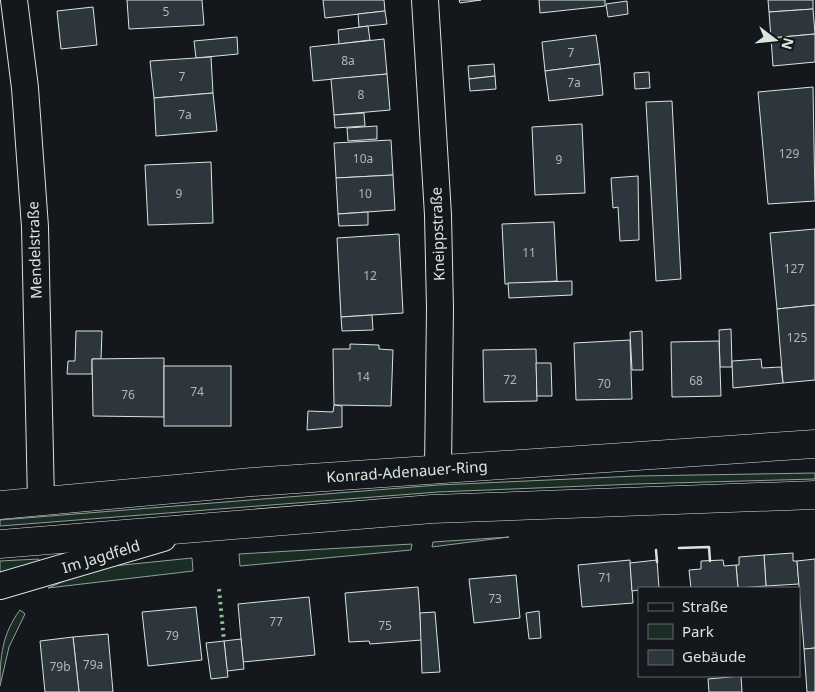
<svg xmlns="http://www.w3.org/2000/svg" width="815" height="692" viewBox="0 0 815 692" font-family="'Noto Sans',sans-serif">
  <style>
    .green { fill: #1a2d24; stroke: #939e99 }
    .building { fill: #2c363c; stroke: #d8e6dc }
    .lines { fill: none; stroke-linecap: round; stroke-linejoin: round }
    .minor-casing { stroke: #d8e6dc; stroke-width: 28 }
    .primary-casing { stroke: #d8e6dc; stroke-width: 29 }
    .minor { stroke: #14181c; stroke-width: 26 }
    .primary { stroke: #14181c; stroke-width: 28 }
    .hedge { stroke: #8ac095; stroke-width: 4; stroke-dasharray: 2.5 4; stroke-linecap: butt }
    .wall { stroke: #d8e6dc; stroke-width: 2.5 }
    .labels { text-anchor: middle; stroke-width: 4; stroke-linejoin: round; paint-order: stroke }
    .number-label { font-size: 12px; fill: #adbab4 }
    .street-label { font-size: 15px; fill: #d8e6dc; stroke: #14181c }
  </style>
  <rect width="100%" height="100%" fill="#14181c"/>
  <g class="green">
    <polygon points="815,473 815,479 636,484 438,492 0,526 0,520 438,485 637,476"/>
    <polygon points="509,537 432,547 433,542"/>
    <polygon points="412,544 411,550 240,566 239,554"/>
    <polygon points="192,558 193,571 48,588 76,576 113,566"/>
    <polygon points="39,559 38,565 0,572 0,561"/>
    <path d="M20 610 25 614 9 647 0 686C0 657 2 634 20 610Z"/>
  </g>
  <g class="building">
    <polygon points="127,0 202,0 204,25 129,29"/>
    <polygon points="323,0 384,0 385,11 325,18"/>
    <polygon points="459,0 481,0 460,3"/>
    <polygon points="539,0 605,0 605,6 540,13"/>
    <polygon points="768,0 813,0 813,9 769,12"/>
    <polygon points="627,1 628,14 608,17 606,4"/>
    <polygon points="93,7 97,45 61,49 57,11"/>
    <polygon points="813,9 815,34 771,38 769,12"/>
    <polygon points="385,11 387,24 359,27 358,14"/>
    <polygon points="368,26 370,40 339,44 338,30"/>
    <polygon points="815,34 815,62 773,66 771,38"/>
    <polygon points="596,35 600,64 545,71 542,42"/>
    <polygon points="237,37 238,54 196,58 194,41"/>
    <polygon points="384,39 387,74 313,81 310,47"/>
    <polygon points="211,57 213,93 154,98 150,61"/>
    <polygon points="494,64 495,76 469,79 468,66"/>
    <polygon points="600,64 603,95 549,101 545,71"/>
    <polygon points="649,72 650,88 635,89 634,73"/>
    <polygon points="387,74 390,110 334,115 331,79"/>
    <polygon points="495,76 496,89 470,91 469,79"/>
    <polygon points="813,87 815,201 768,204 758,92"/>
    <polygon points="213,93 217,131 156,136 154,98"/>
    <polygon points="672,101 681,279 656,281 646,102"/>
    <polygon points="364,113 365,126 335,128 334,115"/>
    <polygon points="582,124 585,193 535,195 532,127"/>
    <polygon points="377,126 377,139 348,141 347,128"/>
    <polygon points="391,140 393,175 336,178 334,143"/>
    <polygon points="211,162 213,223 148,225 145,165"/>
    <polygon points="393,175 395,210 338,214 336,178"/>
    <polygon points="638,176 639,240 620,241 618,207 613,208 611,178"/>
    <polygon points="368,212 368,225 339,226 338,214"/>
    <polygon points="554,222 557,281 505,284 502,224"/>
    <polygon points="815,229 815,305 777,309 770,233"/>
    <polygon points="399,234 403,313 341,317 337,238"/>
    <polygon points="572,281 572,295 509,298 508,283"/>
    <polygon points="815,305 815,380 783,383 777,309"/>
    <polygon points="372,315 373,330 342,331 341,317"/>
    <polygon points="731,329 732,367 720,367 719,330"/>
    <polygon points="76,331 102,331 101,359 92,359 92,374 67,374 68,361 75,361"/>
    <polygon points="642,331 643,370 632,370 630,332"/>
    <polygon points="630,340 632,399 576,400 574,343"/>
    <polygon points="719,341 721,396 672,397 671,342"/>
    <polygon points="350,344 379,345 379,349 393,350 391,406 334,405 333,349 350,349"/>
    <polygon points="536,349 537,401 484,402 483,350"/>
    <polygon points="164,358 164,417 93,416 92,359"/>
    <polygon points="761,359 762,368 781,367 783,383 733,388 732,361"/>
    <polygon points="536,363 551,363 552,396 537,396"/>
    <rect x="164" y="366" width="67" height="60"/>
    <polygon points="334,405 342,406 342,427 307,430 308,411 333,412"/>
    <polygon points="793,553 793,561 797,561 799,584 766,586 764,555"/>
    <polygon points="764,555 766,586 738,588 736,565 739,565 739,557"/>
    <polygon points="815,559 815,648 804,649 797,561"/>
    <polygon points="630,560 633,603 582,607 578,565"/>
    <polygon points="657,560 659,588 639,588 639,590 632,591 630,563"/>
    <polygon points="723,560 724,566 736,565 738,588 691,588 689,570 701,569 701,561"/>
    <polygon points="516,575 520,618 474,623 469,579"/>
    <polygon points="418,587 422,640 370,644 369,641 349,642 345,593"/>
    <polygon points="309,597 315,655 243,662 238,604"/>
    <polygon points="196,607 202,660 148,666 142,612"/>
    <polygon points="539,611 541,638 529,639 526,613"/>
    <polygon points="435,612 440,672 422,673 420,613"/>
    <polygon points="108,634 113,692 79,692 73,637"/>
    <polygon points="73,637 79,692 45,692 40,641"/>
    <polygon points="241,639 244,669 227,671 224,641"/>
    <polygon points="224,641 228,677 211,679 206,643"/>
    <polygon points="815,648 815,692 807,692 804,649"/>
    <polygon points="741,676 742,692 709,692 708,679"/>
  </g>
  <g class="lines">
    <defs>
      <g id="minor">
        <polyline points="14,0 25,88 35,227 41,501"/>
        <polyline points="425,0 438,215 440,309 438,469"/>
        <polyline points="0,586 163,538"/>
      </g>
      <g id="primary">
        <polyline points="0,505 252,482 815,444"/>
        <polyline points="0,544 432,509 815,495"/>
      </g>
    </defs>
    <use href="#minor" class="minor-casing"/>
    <use href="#primary" class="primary-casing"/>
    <use href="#minor" class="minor"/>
    <use href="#primary" class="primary"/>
    <polyline class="hedge" points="219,589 224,641"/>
    <g class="wall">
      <polyline points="679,548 709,547 710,561"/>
      <polyline points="656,550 657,562"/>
    </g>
  </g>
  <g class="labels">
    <g class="number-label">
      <text x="166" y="16">5</text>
      <text x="571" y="57">7</text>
      <text x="348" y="65">8a</text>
      <text x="182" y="81">7</text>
      <text x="574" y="87">7a</text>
      <text x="361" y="99">8</text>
      <text x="185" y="119">7a</text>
      <text x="789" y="158">129</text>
      <text x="363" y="163">10a</text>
      <text x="559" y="164">9</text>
      <text x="179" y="198">9</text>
      <text x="365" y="198">10</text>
      <text x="529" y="257">11</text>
      <text x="794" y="273">127</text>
      <text x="370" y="280">12</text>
      <text x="797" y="342">125</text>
      <text x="363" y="381">14</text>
      <text x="510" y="384">72</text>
      <text x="696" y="385">68</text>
      <text x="604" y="388">70</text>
      <text x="197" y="396">74</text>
      <text x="128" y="399">76</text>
      <text x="605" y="582">71</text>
      <text x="495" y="603">73</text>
      <text x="276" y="626">77</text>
      <text x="385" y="630">75</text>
      <text x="172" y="640">79</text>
      <text x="93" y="669">79a</text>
      <text x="60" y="671">79b</text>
    </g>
    <g class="street-label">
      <text transform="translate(438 234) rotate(-92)" y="5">Kneippstraße</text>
      <text transform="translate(35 250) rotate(-92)" y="5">Mendelstraße</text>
      <text transform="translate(407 472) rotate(-4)" y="5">Konrad-Adenauer-Ring</text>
      <text transform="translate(101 557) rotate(-17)" y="5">Im Jagdfeld</text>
    </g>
  </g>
  <rect x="638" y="587" width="162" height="90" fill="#14181c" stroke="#626a69"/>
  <rect x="648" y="603" width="25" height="8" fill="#14181c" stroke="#626a69"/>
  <text x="682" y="612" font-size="15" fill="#d8e6dc">Straße</text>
  <rect x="648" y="624" width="25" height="15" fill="#1a2d24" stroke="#626a69"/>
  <text x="682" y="637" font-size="15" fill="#d8e6dc">Park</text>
  <rect x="648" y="650" width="25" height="15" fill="#2c363c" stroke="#626a69"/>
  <text x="682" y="662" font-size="15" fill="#d8e6dc">Gebäude</text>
  <g transform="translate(775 40) rotate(106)" stroke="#14181c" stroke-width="4" paint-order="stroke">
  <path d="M0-4L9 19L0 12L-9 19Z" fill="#d8e6dc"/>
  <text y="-8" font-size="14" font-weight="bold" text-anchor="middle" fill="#d8e6dc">N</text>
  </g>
</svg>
